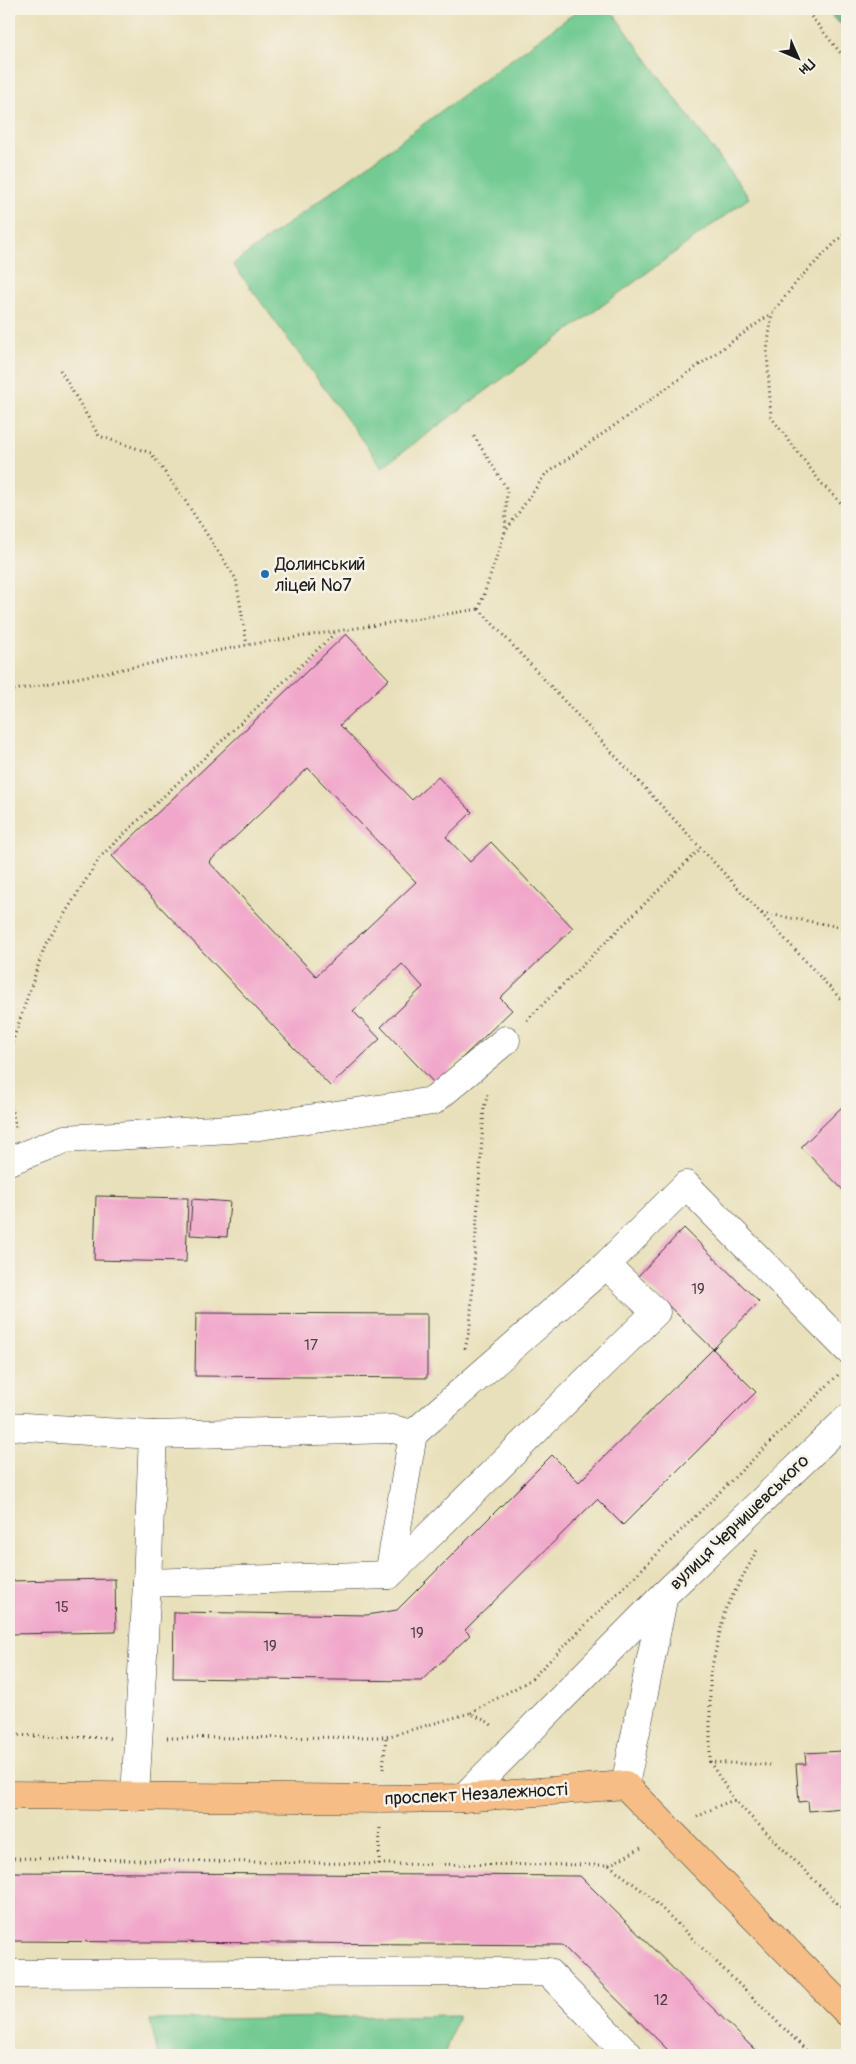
<svg xmlns="http://www.w3.org/2000/svg" width="856" height="2064" viewBox="0 0 856 2064" font-family="Pangolin,sans-serif">
  <style>
    .green { fill: #73cb92; stroke: #487457 }
    .forest { fill: #5eaf7c; stroke: #3d664c }
    .building { fill: #f1a7ca; fill-rule: evenodd }
    .lines { fill: none; stroke-linecap: round; stroke-linejoin: round }
    .minor-casing { stroke: #3b3934; stroke-width: 29 }
    .major-casing { stroke: #3b3934; stroke-width: 29 }
    .path { stroke: #3b3934; stroke-width: 3; stroke-dasharray: 1 4; stroke-linecap: butt }
    .minor { stroke: #fff; stroke-width: 28 }
    .major { stroke: #f6be86; stroke-width: 28 }
    .poi-dot { fill: #1f6fb2; stroke: #f7f3e8; stroke-width: 2 }
    .labels { text-anchor: middle; stroke-width: 5; stroke-linejoin: round; paint-order: stroke }
    .number-label { font-size: 15px; fill: #513f48 }
    .poi-label { font-size: 18px; fill: #1c1c1c; stroke: #f7f3e8; text-anchor: start }
    .street-label { font-size: 18px; fill: #1c1c1c; stroke: #f7f3e8 }
  </style>
  <rect width="100%" height="100%" fill="#f7f3e8"/>
  <filter id="ink" filterUnits="userSpaceOnUse"><feTurbulence type="fractalNoise" baseFrequency=".02" numOctaves="2"/><feDisplacementMap in="SourceGraphic" scale="10" xChannelSelector="R" yChannelSelector="G"/><feConvolveMatrix kernelMatrix="1 2 1 2 8 2 1 2 1" color-interpolation-filters="sRGB"/></filter>
  <filter id="wash" filterUnits="userSpaceOnUse"><feTurbulence type="fractalNoise" baseFrequency=".0096" numOctaves="4" result="noise"/><feDisplacementMap in="SourceGraphic" scale="20" xChannelSelector="R" yChannelSelector="G"/><feGaussianBlur stdDeviation="1.12" result="paint"/><feColorMatrix in="noise" values="0 0 0 0 0 0 0 0 0 0 0 0 0 0 0 0 0 1.4 0 .05"/><feComposite in="paint" operator="in"/></filter>
  <g filter="url(#wash)">
    <rect width="100%" height="100%" fill="#e8e0ba"/>
    <g class="green">
      <polygon points="580,9 610,9 749,198 382,467 233,264"/>
      <polygon points="458,2015 444,2055 158,2055 150,2020"/>
    </g>
    <polygon class="forest" points="829,9 847,9 847,29 833,18"/>
    <g id="blocks">
      <g class="building">
        <path d="M346 634 389 679 340 725 412 800 438 777 472 812 446 837 470 862 491 842 573 928 500 998 512 1010 435 1084 381 1027 423 987 402 964 353 1011 380 1039 330 1086 112 856ZM308 768 416 882 316 976 209 862Z"/>
        <polygon points="847,1102 847,1194 801,1147"/>
        <polygon points="96,1196 188,1198 186,1262 94,1260"/>
        <polygon points="192,1199 230,1202 227,1237 190,1235"/>
        <polygon points="684,1228 759,1302 713,1349 756,1392 623,1525 597,1499 465,1630 470,1635 421,1681 173,1678 174,1612 367,1615 397,1610 552,1455 579,1482 713,1349 638,1276"/>
        <rect x="9" y="1296" width="4" height="25"/>
        <polygon points="196,1313 427,1314 427,1378 195,1376"/>
        <polygon points="115,1579 116,1632 9,1634 9,1581"/>
        <polygon points="842,1743 847,1743 847,1820 844,1820 843,1808 809,1811 808,1801 799,1802 796,1764 806,1764 805,1753 842,1751"/>
        <polygon points="9,1872 580,1876 760,2055 673,2055 562,1945 9,1941"/>
      </g>
    </g>
  </g>
  <g filter="url(#ink)">
    <use href="#blocks" fill-opacity="0" stroke="#3b3934" stroke-width="1"/>
    <g class="lines">
      <defs>
        <g id="minor">
          <polyline points="9,1161 65,1139 246,1128 433,1101 506,1040"/>
          <polyline points="9,1426 153,1435 147,1583 389,1575 656,1312 606,1265 686,1185 847,1349"/>
          <polyline points="153,1435 393,1429 413,1434"/>
          <polyline points="389,1575 413,1434 606,1265"/>
          <polyline points="625,1785 664,1595 847,1419"/>
          <polyline points="135,1797 147,1583"/>
          <polyline points="463,1798 664,1595"/>
          <polyline points="9,1974 548,1972 629,2055"/>
        </g>
        <polyline id="major" points="9,1795 380,1799 463,1798 625,1785 847,2012"/>
      </defs>
      <use href="#minor" class="minor-casing"/>
      <use href="#major" class="major-casing"/>
      <g class="path">
        <polyline points="805,9 847,61"/>
        <polyline points="847,231 799,279 772,313 767,351 771,417 822,484 847,509"/>
        <polyline points="60,370 99,436 151,453 184,499 236,579 247,645"/>
        <polyline points="474,436 507,489 505,532"/>
        <polyline points="479,609 847,1006"/>
        <polyline points="479,609 505,532 545,475 772,313"/>
        <polyline points="9,691 247,645 479,609"/>
        <polyline points="762,913 847,928"/>
        <polyline points="527,1020 701,848"/>
        <polyline points="9,1052 45,945 101,856 337,631"/>
        <polyline points="9,1097 16,1128"/>
        <polyline points="465,1349 470,1327 484,1107 488,1094"/>
        <polyline points="471,1713 530,1680 838,1375"/>
        <polyline points="9,1735 111,1738"/>
        <polyline points="167,1738 386,1737 470,1713 488,1722 494,1727"/>
        <polyline points="710,1762 710,1675 725,1610 758,1548"/>
        <polyline points="383,1769 386,1737"/>
        <polyline points="734,1800 847,1913"/>
        <polyline points="697,1817 718,1806 734,1800 710,1762 770,1765"/>
        <polyline points="9,1858 379,1864 609,1865 643,1847"/>
        <polyline points="379,1864 380,1827"/>
        <polyline points="609,1865 648,1895 811,2055"/>
      </g>
      <use href="#minor" class="minor"/>
      <use href="#major" class="major"/>
    </g>
  </g>
  <circle class="poi-dot" cx="265" cy="574" r="5"/>
  <g class="labels">
    <g class="number-label">
      <text x="698" y="1294">19</text>
      <text x="311" y="1350">17</text>
      <text x="62" y="1612">15</text>
      <text x="417" y="1638">19</text>
      <text x="270" y="1651">19</text>
      <text x="661" y="2005">12</text>
    </g>
    <g class="poi-label">
      <text x="275" y="570">Долинський<tspan x="275" dy="21">ліцей №7</tspan></text>
    </g>
    <g class="street-label">
      <text transform="translate(739 1522) rotate(-44)" y="6">вулиця Чернишевського</text>
      <text transform="translate(476 1794) rotate(-3)" y="6">проспект Незалежності</text>
    </g>
  </g>
  <rect width="856" height="2064" fill="none" stroke="#f7f3e8" stroke-width="30"/>
  <g transform="translate(798 58) rotate(135)" stroke="#f7f3e8" stroke-width="4" paint-order="stroke">
  <path d="M0-4L9 19L0 12L-9 19Z" fill="#1c1c1c"/>
  <text y="-8" font-size="14" font-weight="bold" text-anchor="middle" fill="#1c1c1c">Пн</text>
  </g>
</svg>
